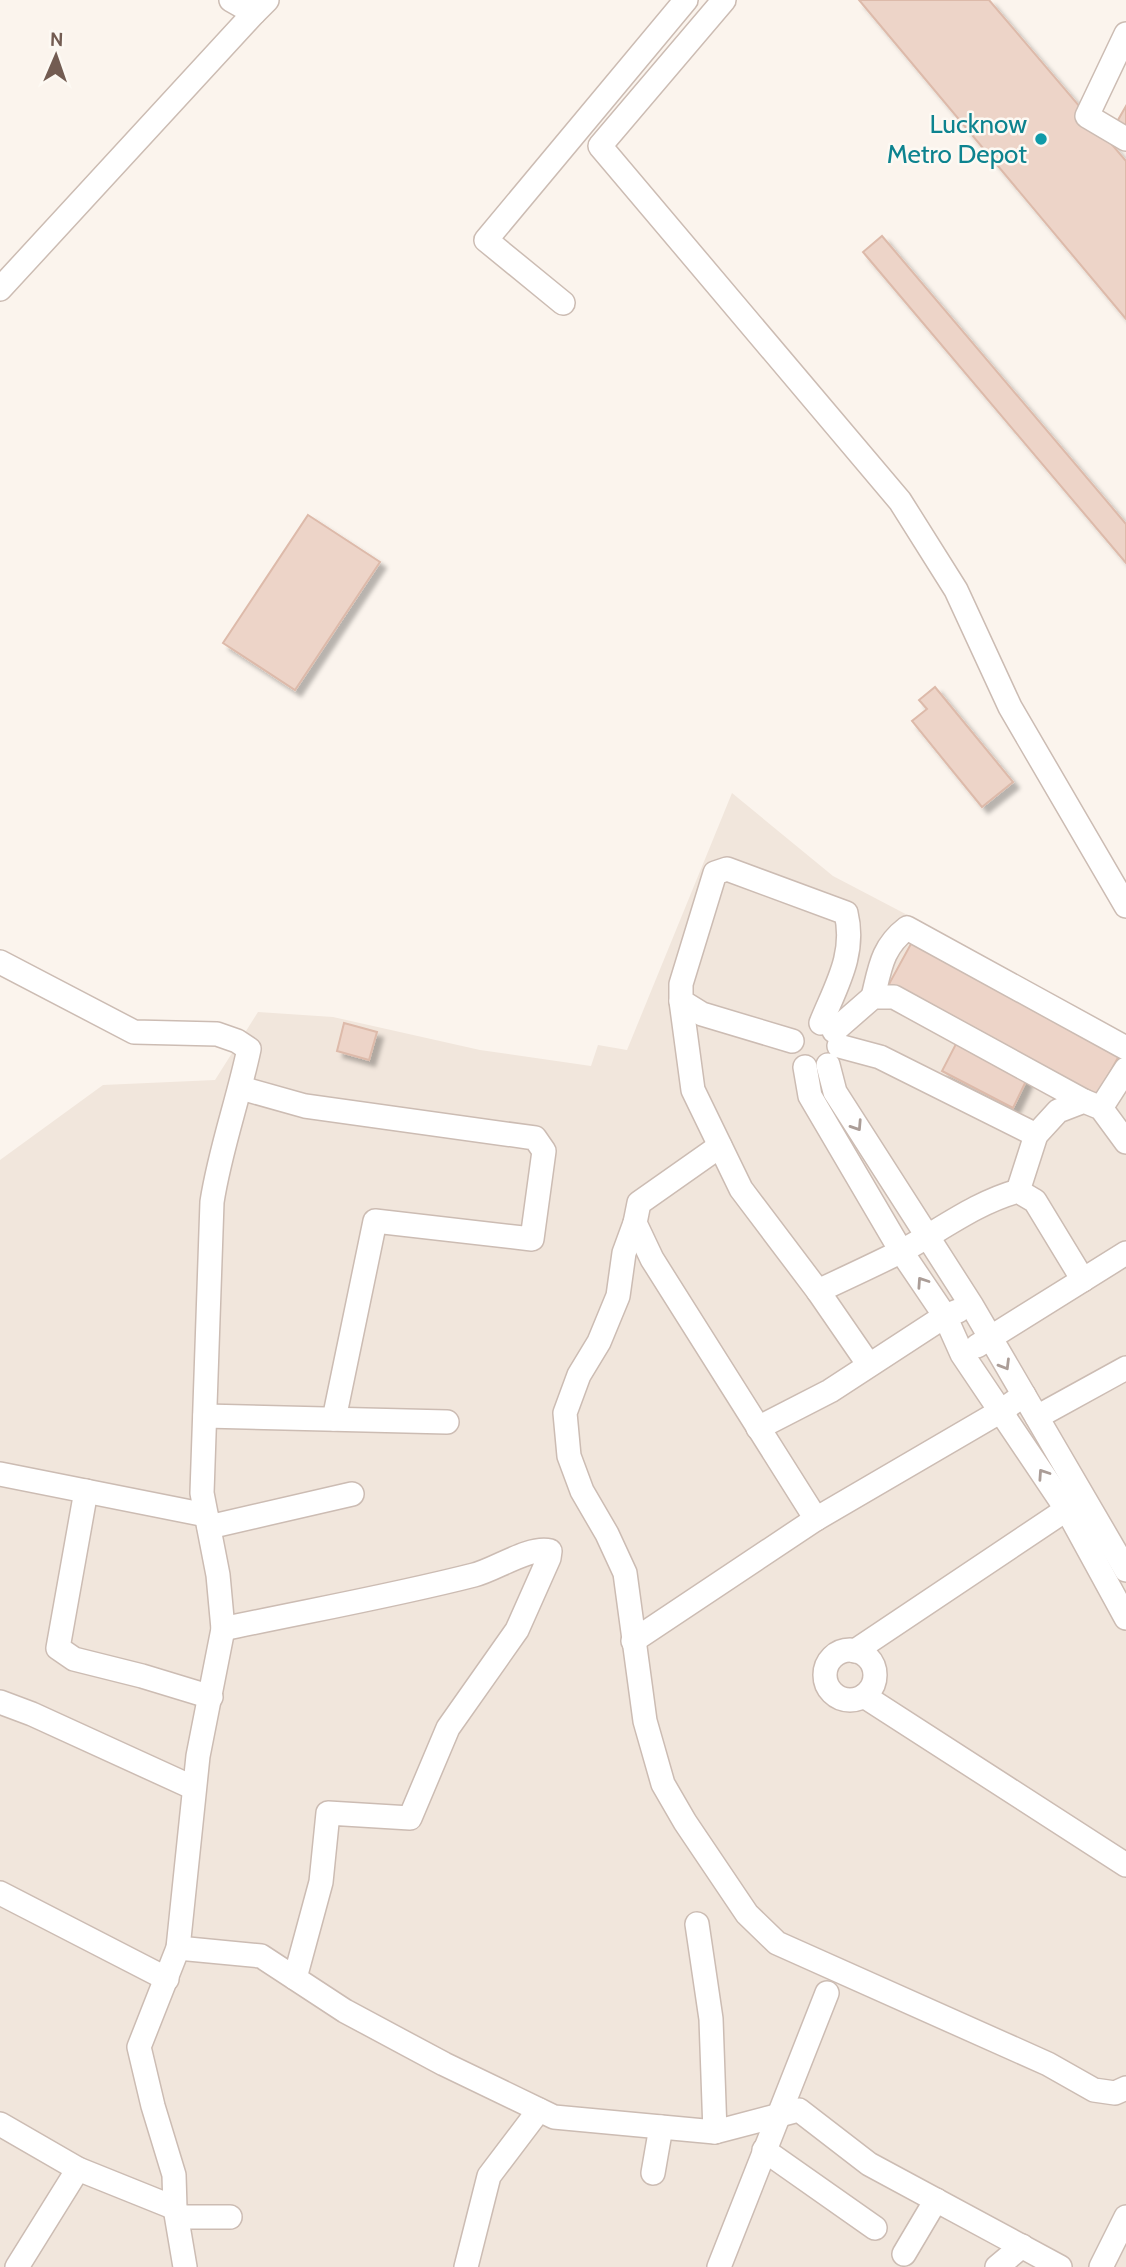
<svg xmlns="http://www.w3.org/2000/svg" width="1126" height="2267" viewBox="0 0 1126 2267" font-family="Cabin,sans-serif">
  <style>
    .residential { fill: #f1e6dc }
    .building { fill: #edd4c8; stroke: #ddbaaa; stroke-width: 2; filter: url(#shadow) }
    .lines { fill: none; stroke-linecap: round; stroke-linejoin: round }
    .street-casing { stroke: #ccbcb3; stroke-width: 26 }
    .street { stroke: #fff; stroke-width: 23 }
    .oneway { stroke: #ab9d97 }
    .culture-dot { fill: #0f9aa8; stroke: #fdf9f3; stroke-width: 2.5 }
    .labels { text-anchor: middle; stroke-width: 5; stroke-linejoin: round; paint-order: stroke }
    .culture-label { font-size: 26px; fill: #0d838f; stroke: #fdf9f3; text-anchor: end }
  </style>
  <defs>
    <filter id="shadow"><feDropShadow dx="6" dy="6" stdDeviation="2" flood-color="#0004"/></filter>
  </defs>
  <rect width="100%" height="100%" fill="#fbf4ed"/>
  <polygon class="residential" points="732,793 833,876 917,920 1126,1037 1126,2267 0,2267 0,1160 103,1085 215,1080 258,1012 333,1017 480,1050 591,1066 598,1045 627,1050"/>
  <g class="building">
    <polygon points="859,0 989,0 1126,161 1126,319"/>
    <polygon points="1126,106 1126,134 1114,127"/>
    <polygon points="882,236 1126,524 1126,563 863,252"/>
    <polygon points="308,515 380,562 295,690 223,643"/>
    <polygon points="935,687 1013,782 982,807 912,721 927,709 919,700"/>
    <polygon points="912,942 1120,1054 1097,1096 889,984"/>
    <polygon points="344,1023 377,1032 369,1060 337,1051"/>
    <polygon points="957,1042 1027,1079 1013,1108 942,1071"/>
  </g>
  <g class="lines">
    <defs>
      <g id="street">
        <polyline points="231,0 254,13 267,0"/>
        <polyline points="724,0 600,146 900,501 956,590 1010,707 1126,906"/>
        <polyline points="1126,34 1087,116 1126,139"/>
        <polyline points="0,289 254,13"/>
        <polyline points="563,303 486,240 686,0"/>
        <path d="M0 962 134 1032 217 1034 237 1041 249 1049C238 1101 220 1150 212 1202L202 1493 218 1575 223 1629 198 1756 178 1948 139 2047 153 2106 174 2175 175 2208 185 2267"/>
        <path d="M873 997C880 968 882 947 907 928L1126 1048"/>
        <polyline points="681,1001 693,1090 741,1189 818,1291 869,1365"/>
        <polyline points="834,1031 873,997 894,997 1084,1101"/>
        <path d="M792 1041 702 1014 681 1001V984L715 873 727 869 846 913C856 954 836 986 821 1023"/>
        <polyline points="839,1046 880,1057 1036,1135"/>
        <polyline points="828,1065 835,1092 972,1306 1126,1570"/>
        <polyline points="805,1067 810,1096 901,1251 945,1316 962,1354 1067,1510 1126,1618"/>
        <polyline points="241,1088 305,1106 535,1138 544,1151 532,1239 375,1221 334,1419"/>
        <polyline points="1101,1108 1126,1069"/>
        <polyline points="720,1146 639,1203 635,1223 652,1259 816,1519 1001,1411 1024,1395"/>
        <polyline points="1018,1191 1036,1135 1058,1111 1084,1101 1101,1108 1126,1142"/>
        <polyline points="635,1223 624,1253 618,1296 599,1342 579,1375 565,1413 569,1456 582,1491 607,1534 625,1573 645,1721 663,1784 685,1822 747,1914 777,1943 1048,2064 1094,2090 1115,2093 1126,2088"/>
        <path d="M818 1291C846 1278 874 1265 902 1251 941 1230 975 1203 1018 1191L1035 1201 1083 1280"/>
        <polyline points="977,1346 1126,1253"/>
        <polyline points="205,1416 447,1422"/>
        <polyline points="1037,1417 1126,1368"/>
        <polyline points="758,1428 830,1391 945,1316 958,1311"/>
        <polyline points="0,1474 206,1515"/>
        <polyline points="86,1491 58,1648 74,1659 142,1676 211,1697"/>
        <polyline points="209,1527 352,1494"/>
        <path d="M223 1629C307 1611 392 1596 474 1575 495 1570 529 1546 550 1551L549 1558 517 1630 448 1728 410 1818 328 1813 321 1882 295 1978"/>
        <polyline points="633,1641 816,1519"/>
        <circle cx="850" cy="1675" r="25"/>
        <polyline points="855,1651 1079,1501"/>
        <polyline points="864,1696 1126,1865"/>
        <polyline points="0,1702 32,1714 194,1788"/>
        <polyline points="0,1893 167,1979"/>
        <polyline points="697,1924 711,2019 715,2132"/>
        <polyline points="178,1948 261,1956 345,2011 444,2064 554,2117 715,2132 799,2110 869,2164 1060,2267"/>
        <polyline points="0,2124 78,2169 175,2208"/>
        <polyline points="764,2150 875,2228"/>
        <polyline points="653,2173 661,2127"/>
        <polyline points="178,2217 230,2217"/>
        <polyline points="904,2254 936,2200"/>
        <polyline points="17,2267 78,2169"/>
        <polyline points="466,2267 489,2176 539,2110"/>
        <polyline points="719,2267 827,1993"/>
        <polyline points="997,2267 1022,2246"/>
        <polyline points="1101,2267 1126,2217"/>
      </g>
    </defs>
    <use href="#street" class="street-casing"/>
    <use href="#street" class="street"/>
  </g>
  <defs><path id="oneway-chevron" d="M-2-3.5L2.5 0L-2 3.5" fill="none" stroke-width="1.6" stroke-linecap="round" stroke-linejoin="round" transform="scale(1.75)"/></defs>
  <g class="oneway">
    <use href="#oneway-chevron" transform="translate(857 1126) rotate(57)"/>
    <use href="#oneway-chevron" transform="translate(922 1282) rotate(-124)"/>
    <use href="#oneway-chevron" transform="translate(1005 1365) rotate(59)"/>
    <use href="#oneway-chevron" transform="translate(1043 1474) rotate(-124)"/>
  </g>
  <circle class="culture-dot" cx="1041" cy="139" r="7"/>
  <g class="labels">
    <g class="culture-label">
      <text x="1027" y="133">Lucknow<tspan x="1027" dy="30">Metro Depot</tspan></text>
    </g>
  </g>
  <g transform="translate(56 56) rotate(2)" stroke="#fdf9f3" stroke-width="5" paint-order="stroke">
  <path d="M0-5L12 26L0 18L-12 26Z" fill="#735c52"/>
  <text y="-10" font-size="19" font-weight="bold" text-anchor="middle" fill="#735c52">N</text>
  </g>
</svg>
